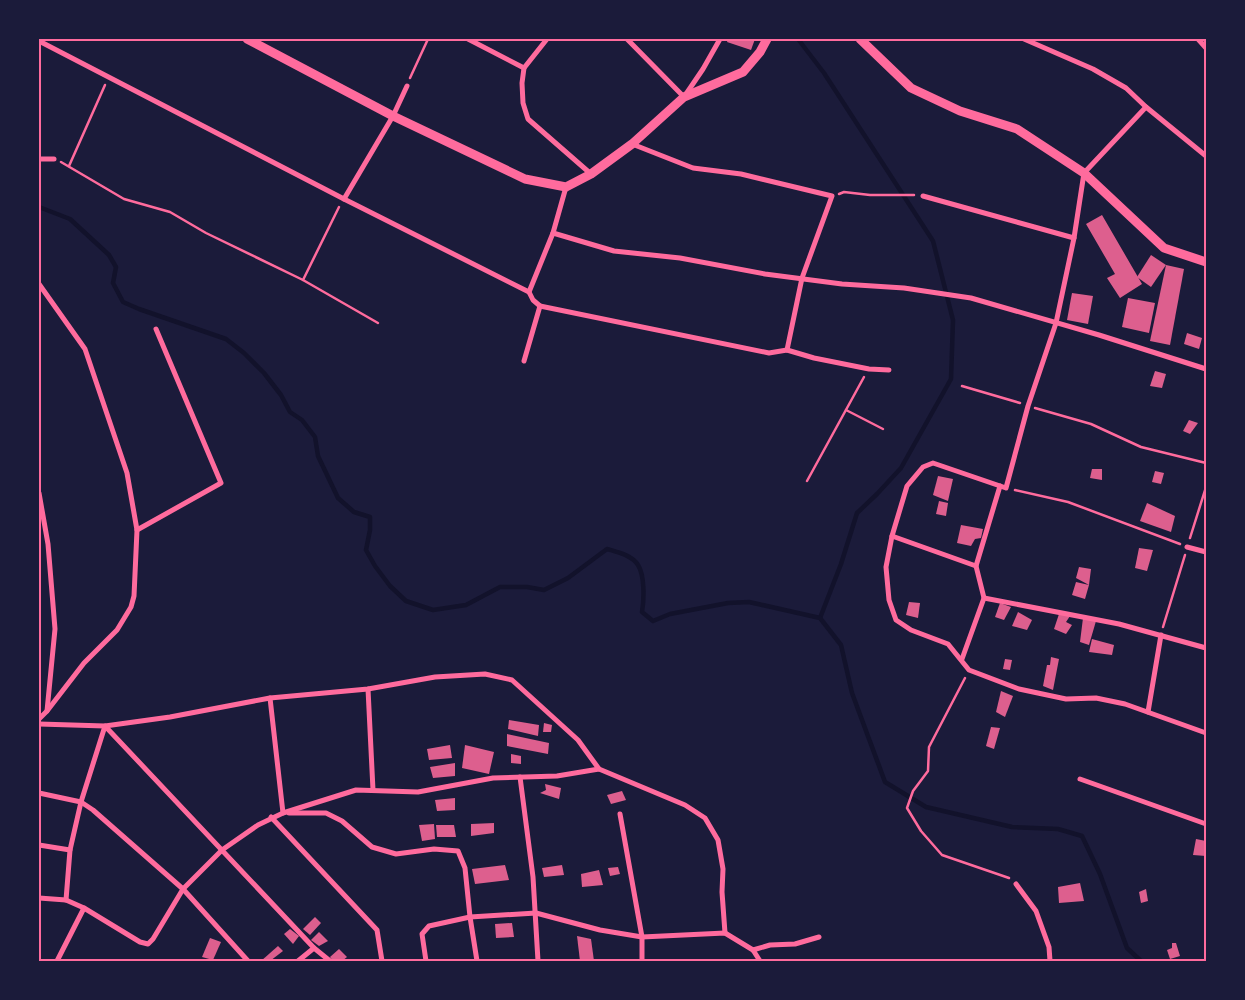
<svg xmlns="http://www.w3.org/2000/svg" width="1245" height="1000" viewBox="0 0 1245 1000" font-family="'Noto Sans',sans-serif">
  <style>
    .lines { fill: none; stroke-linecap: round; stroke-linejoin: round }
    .stream { stroke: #12122b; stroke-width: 4.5 }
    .building { fill: #dd5f8e }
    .path { stroke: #ff6b9d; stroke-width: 2.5 }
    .minor { stroke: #ff6b9d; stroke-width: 5 }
    .tertiary { stroke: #ff6b9d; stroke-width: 9 }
    .neatline { fill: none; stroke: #ff6b9d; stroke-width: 2 }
  </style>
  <rect width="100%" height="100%" fill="#1b1b3a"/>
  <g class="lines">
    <g class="stream">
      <polyline points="798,39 824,73 933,241 953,320 951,379 901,468 877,494 857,513 841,564 820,618"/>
      <path d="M39 207 70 219 109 255 116 267 113 283 123 302 139 309 226 339 244 353 264 373 281 395 290 412 302 420 315 437 318 456 338 498 354 512 370 517V530L366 550 375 566 390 586 406 601 433 610 466 605 500 587H527L544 590 568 578 607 549C617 552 632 555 638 565 645 576 644 600 642 612L653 621 670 614 728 603 749 602 820 618 841 645 852 693 885 782 926 807 1012 827 1058 829 1082 836 1100 874 1127 948 1141 961"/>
    </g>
  </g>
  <g class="building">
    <polygon points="728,39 755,39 751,50 727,42"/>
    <polygon points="1102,215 1142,284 1120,298 1107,278 1115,274 1086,224"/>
    <polygon points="1151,255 1166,265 1151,287 1137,277"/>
    <polygon points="1166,265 1184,269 1170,345 1150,341"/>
    <polygon points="1072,293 1093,296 1088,324 1067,320"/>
    <polygon points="1128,298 1155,303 1149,333 1122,327"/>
    <polygon points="1187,333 1202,338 1199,349 1184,344"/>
    <polygon points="1155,371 1166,374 1162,388 1150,386"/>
    <polygon points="1189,420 1198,423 1190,434 1183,431"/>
    <polygon points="1092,469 1102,469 1102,480 1090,478"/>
    <polygon points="1155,471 1164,473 1161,484 1152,482"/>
    <polygon points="938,476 953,479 948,501 933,495"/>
    <polygon points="939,501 948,503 946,516 936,514"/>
    <polygon points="1147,503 1175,516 1171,532 1140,521"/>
    <polygon points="961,525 983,529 981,538 975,539 971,546 957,543"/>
    <polygon points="1139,548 1153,550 1147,571 1135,568"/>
    <polygon points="1079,567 1091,569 1089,585 1085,599 1072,595 1076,582 1089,585 1076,578"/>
    <polygon points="909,602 920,603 918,618 906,615"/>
    <polygon points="1000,603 1011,607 1004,620 995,617"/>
    <polygon points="1018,612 1032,620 1027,630 1012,626"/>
    <polygon points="1059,614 1070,616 1066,622 1072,625 1066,634 1054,629"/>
    <polygon points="1083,618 1096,621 1089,645 1080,642"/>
    <polygon points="1092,639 1114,645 1112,655 1089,652"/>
    <polygon points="1051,657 1059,659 1053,690 1043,686 1047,665 1050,665"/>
    <polygon points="1005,659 1012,660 1010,670 1003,669"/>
    <polygon points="1001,691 1013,696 1005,717 996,712"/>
    <polygon points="509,720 539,725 538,736 508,729"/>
    <polygon points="544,723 552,725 551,732 543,732"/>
    <polygon points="991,727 1000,728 994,749 986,746"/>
    <polygon points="507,734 549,743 548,754 507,746"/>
    <polygon points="450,745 452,758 429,760 427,749"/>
    <polygon points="465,745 494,752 489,774 462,768"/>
    <polygon points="511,754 521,756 521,764 511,763"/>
    <polygon points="455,763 455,776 433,778 430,767"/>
    <polygon points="545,784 561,788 559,799 540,793 546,790"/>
    <polygon points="622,791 626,800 611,804 607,795"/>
    <polygon points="455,798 455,810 437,811 435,800"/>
    <polygon points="494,823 494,833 471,836 471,824"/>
    <polygon points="434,824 435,839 422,841 419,825"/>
    <polygon points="436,825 454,825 456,837 437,837"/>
    <polygon points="1196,839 1206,841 1206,856 1193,855"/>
    <polygon points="505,865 509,880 475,884 472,869"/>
    <polygon points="562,865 564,875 544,877 542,868"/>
    <polygon points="618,867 620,874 610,876 608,868"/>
    <polygon points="599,870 603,885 582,887 581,874"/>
    <polygon points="1080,883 1084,901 1059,903 1058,887"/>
    <polygon points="1146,889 1148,901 1141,903 1139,892"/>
    <polygon points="315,917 321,923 310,935 303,929"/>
    <polygon points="512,923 514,937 496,938 495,924"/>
    <polygon points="290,929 299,936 293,944 284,934"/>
    <polygon points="319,932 328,941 319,946 311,940"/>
    <polygon points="577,936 591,939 594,961 580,961"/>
    <polygon points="210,938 221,942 213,960 202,957"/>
    <polygon points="1172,943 1176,943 1180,956 1170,959 1167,950 1172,948"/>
    <polygon points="278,946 283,951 270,961 261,961"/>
    <polygon points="339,949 347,957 342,961 333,961 330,957"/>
  </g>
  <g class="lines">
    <g class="path">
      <polyline points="410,78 428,39"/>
      <polyline points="61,162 124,199 170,212 206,233 303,280 339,207"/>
      <polyline points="69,166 105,85"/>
      <polyline points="839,194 844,192 870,195 914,195"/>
      <polyline points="303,280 378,323"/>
      <polyline points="962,386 1020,403"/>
      <polyline points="1035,408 1091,424 1141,447 1206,463"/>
      <polyline points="846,410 883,429"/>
      <polyline points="807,481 864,377"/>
      <polyline points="1015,490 1068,502 1180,544"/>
      <polyline points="1190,538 1206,487"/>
      <polyline points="1163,627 1185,555"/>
      <polyline points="965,678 929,747 928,771 913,791 907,808 921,831 942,855 1009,878"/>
    </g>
    <g class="minor">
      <polyline points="468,39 524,68"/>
      <polyline points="547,39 524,68 522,83 523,103 528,119 591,174"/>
      <polyline points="627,39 684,97 703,69 720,39"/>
      <polyline points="1024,39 1093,69 1126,88 1146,107 1206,156"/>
      <polyline points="1198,39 1206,48"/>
      <polyline points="39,41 344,199 529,292"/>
      <polyline points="1146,107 1084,173 1074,238 1056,323 1028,406 1006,488 933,463 923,467 907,486 892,536 886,567 889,600 896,620 911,630 948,644 969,670 1019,689 1066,699 1096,698 1125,704 1206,733"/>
      <polyline points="632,144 693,168 741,174 832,196 802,278 787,350"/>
      <polyline points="39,159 54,159"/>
      <polyline points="923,196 1074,238"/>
      <polyline points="344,199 393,116 407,86"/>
      <polyline points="553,233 614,251 680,258 765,274 842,284 904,288 971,298 1099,335 1206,369"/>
      <polyline points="39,284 85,349 127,473 137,530 134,596 131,607 117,630 84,663 47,711 39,719"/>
      <polyline points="540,306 769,353 787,350 814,358 869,369 889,370"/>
      <polyline points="524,361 540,306 533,300 529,292 553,233 566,187"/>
      <polyline points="39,493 48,544 55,629 47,711"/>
      <polyline points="137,530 221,483 156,329"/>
      <polyline points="892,536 976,566"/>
      <polyline points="1187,547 1206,552"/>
      <polyline points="984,598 1119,624 1206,648"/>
      <polyline points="962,659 984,598 976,566 1000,486"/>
      <polyline points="368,689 373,790"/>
      <polyline points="270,698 283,813"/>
      <polyline points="1148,712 1161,635"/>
      <polyline points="39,724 105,726 170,717 270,698 368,689 435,677 485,674 512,680 578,740 599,769 685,805 705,818 718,840 723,869 722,892 725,933"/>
      <polyline points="520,777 533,877 538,961"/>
      <polyline points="1080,779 1206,824"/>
      <polyline points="39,793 81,802 93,810 183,889 248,961"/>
      <polyline points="289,813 326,813 342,821 372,847 396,854 434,849 458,851 465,868 470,917 477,961"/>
      <polyline points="620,814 642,937 642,961"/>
      <polyline points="271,817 377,930 382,961"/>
      <polyline points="39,845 70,850"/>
      <polyline points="1016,884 1036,911 1049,947 1050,961"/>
      <polyline points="39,898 66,900 84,908 140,942 148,944 153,939 183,889 222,850 258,825 283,813 356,790 418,792 493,778 557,776 599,769"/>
      <polyline points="66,900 70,850 81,802 105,726 314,948 330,961"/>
      <polyline points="753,950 770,945 795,944 819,937"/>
      <polyline points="57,961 84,908"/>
      <polyline points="298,961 314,948"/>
      <polyline points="426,961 422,934 429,926 470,917 536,913 600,930 642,937 725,933 753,950 760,961"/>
    </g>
    <g class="tertiary">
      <polyline points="247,39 393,116 525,179 566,187 591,174 632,144 684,97 743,72 760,52 767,39"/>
      <polyline points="860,39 911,88 960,111 1017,129 1084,173 1164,248 1206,262"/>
    </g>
  </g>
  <rect width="1245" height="1000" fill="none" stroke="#1b1b3a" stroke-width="80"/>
  <rect x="40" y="40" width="1165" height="920" class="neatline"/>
</svg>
